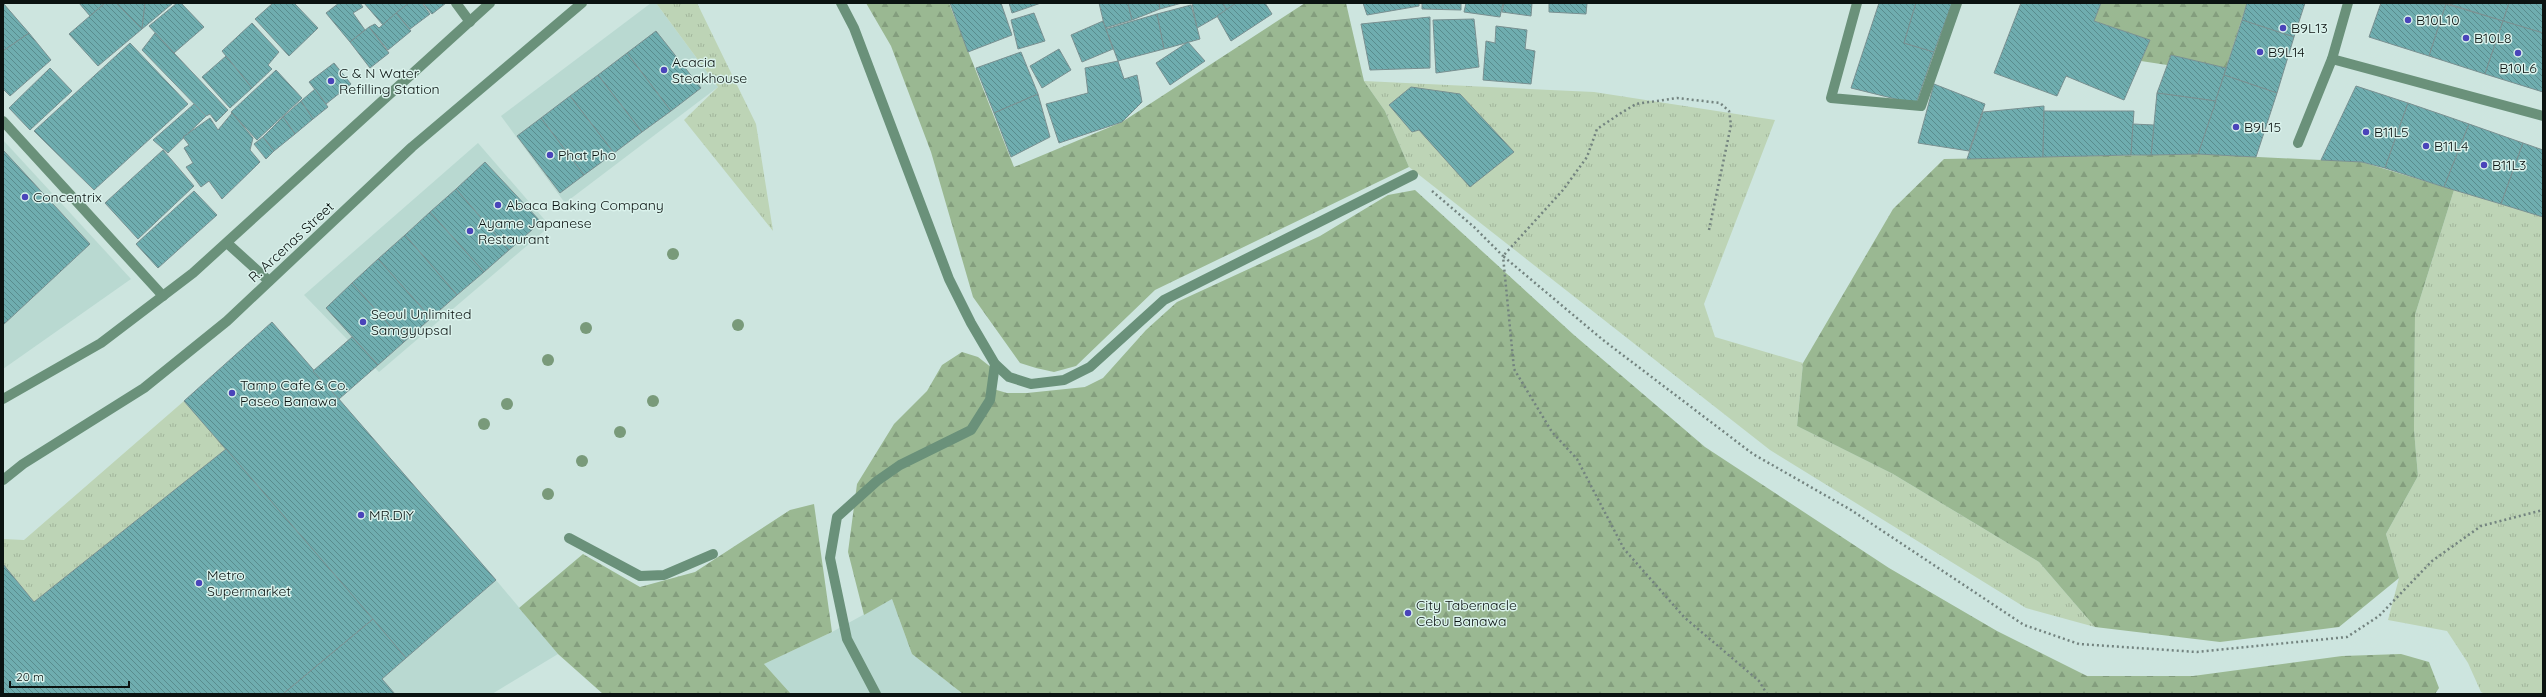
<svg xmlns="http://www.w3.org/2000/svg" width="2546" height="697" viewBox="0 0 2546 697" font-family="Quicksand,sans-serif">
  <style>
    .built { fill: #b9d9d1 }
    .grass { fill: url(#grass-tufts) }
    .forest { fill: url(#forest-firs) }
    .building { fill: url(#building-back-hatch); stroke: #799091 }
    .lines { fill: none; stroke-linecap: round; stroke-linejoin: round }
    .path { stroke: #73837f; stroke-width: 2.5; stroke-dasharray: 2 3; stroke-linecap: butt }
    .minor { stroke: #6a917a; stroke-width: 10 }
    .tree { fill: #799a7a }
    .poi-dot { fill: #4a44ba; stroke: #daf2ec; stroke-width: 1.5 }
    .labels { text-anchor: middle; stroke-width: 3; stroke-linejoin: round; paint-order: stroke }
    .poi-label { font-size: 14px; fill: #0b1311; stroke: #daf2ec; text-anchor: start }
    .street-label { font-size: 14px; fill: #0b1311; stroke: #daf2ec }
  </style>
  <defs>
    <pattern id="grass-tufts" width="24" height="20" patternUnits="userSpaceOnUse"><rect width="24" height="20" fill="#bdd4b6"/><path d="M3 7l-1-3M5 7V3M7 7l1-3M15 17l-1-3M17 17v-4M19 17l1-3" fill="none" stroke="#a1b59b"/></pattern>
    <pattern id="forest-firs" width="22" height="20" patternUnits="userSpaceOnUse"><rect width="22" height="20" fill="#9ab892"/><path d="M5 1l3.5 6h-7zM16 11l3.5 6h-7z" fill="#839d7d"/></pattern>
    <pattern id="building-back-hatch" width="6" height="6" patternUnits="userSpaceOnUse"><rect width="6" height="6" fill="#6fadaf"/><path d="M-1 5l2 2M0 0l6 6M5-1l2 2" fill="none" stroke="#598c8d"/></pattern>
  </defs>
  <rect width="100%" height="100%" fill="#cde5df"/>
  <g class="built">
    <polygon points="651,3 656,3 718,87 565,203 501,116"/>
    <polygon points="3,140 131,279 3,369"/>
    <polygon points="478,143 550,226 379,372 304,295"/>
    <polygon points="496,580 558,654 492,694 395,694 382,679"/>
    <polygon points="892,599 912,654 963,694 791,694 764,664 832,632"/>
  </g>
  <g class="grass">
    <polygon points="656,3 697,3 756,124 773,231 684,120 718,87"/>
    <polygon points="1364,81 1594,92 1775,120 1704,304 1715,337 1803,363 1797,426 1893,474 2039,562 2095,627 2026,608 1770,450 1409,167 1385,111"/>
    <polygon points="2454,190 2543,217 2543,694 2485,694 2481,692 2468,663 2447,631 2388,620 2399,578 2386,534 2418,476 2414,430 2415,315"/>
    <polygon points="184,401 226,449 34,602 3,564 3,539 24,540"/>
  </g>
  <g class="forest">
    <polygon points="866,3 949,3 1014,167 1122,122 1305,3 1346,3 1364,81 1385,111 1409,167 1155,290 1076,366 1054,372 1036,368 1020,363 973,297 931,152 891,46"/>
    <polygon points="2101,3 2247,3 2226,68 2171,55 2167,65 2141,61 2150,40 2094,21"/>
    <polygon points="2198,154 2362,162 2454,190 2415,315 2414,430 2418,476 2386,534 2399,578 2339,627 2220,642 2095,627 2039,562 1893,474 1797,426 1803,363 1893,209 1944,159"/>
    <polygon points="1415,190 1574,335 1705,447 1889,568 1997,631 2087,676 2193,676 2342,656 2401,654 2429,662 2439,688 2435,694 963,694 912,654 892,599 864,615 848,552 857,484 894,424 927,391 942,365 962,352 978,357 992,368 993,389 1007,393 1027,393 1085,387 1103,378 1146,330 1177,302 1320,236 1388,195"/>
    <polygon points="814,504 832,632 764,664 791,694 603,694 558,654 519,608 583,554 640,587 695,572 790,510"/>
  </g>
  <g class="building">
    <polygon points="3,3 29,33 3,51"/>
    <polygon points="79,3 105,3 90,16"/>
    <polygon points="105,3 116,3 142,29 98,66 69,34"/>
    <polygon points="116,3 145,3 142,29"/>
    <polygon points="145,3 173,3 142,29"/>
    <polygon points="177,3 181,3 204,27 174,53 149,26"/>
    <polygon points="273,3 294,3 318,28 289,56 255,19"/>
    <polygon points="339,3 360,3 363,7 353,13 365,30 350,42 326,13"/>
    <polygon points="364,3 410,3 383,25"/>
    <polygon points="409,3 422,3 430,14 410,29 396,13"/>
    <polygon points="423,3 446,3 432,14"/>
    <polygon points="950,3 1001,3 1012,35 968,52"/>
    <polygon points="1009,3 1041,3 1012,13"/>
    <polygon points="1099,3 1128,3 1132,20 1105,28"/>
    <polygon points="1128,3 1159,3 1160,9 1132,20"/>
    <polygon points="1159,3 1182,3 1160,9"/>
    <polygon points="1192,3 1223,3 1227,11 1197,28"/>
    <polygon points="1223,3 1238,3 1227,11"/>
    <polygon points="1236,3 1265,3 1272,14 1231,41 1217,16"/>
    <polygon points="1363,3 1419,3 1419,6 1367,15"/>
    <polygon points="1422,3 1461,3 1461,10 1422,9"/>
    <polygon points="1466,3 1503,3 1500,17 1464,12"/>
    <polygon points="1504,3 1532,3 1531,16 1502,12"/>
    <polygon points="1549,3 1587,3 1586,14 1549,12"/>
    <polygon points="1879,3 1916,3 1904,43 1934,52 1916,104 1851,88"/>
    <polygon points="1916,3 1952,3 1934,52 1904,43"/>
    <polygon points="2021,3 2101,3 2094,21 2150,40 2124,100 2066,76 2057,96 1994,73"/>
    <polygon points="2247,3 2305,3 2294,37 2242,20"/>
    <polygon points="2381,3 2446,4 2429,56 2369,37"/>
    <polygon points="2446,3 2509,3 2503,21"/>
    <polygon points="2509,3 2543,3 2543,33 2503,21"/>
    <polygon points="2446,4 2503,21 2485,74 2429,56"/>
    <polygon points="1191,5 1200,39 1164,49 1157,14"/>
    <polygon points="396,13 411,31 388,50 369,27 375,24 379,28"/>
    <polygon points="1034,13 1045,41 1018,49 1011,20"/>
    <polygon points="1157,14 1164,49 1118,61 1106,29"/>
    <polygon points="1430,17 1430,68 1370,70 1361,24"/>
    <polygon points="1474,19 1479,67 1436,73 1433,20"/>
    <polygon points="2242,20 2294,37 2277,93 2224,75"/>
    <polygon points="1103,21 1113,49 1082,62 1071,35"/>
    <polygon points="2503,21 2543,33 2543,92 2485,74"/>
    <polygon points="252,23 279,52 268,65 272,69 252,88 222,51"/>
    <polygon points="1496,26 1527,30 1525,49 1535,51 1531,84 1483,80 1486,41 1495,43"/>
    <polygon points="369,27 389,53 370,68 350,42"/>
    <polygon points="656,31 701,88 671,111 627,53"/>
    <polygon points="29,33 51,60 10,96 3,89 3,51"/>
    <polygon points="155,33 228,110 216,122 210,114 206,116 142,50"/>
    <polygon points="1188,42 1205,61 1170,85 1156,63"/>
    <polygon points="130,43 188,104 94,190 34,131"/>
    <polygon points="1059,49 1071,70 1042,88 1030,66"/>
    <polygon points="1021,52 1038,94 994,113 976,68"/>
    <polygon points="627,53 671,111 642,132 598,75"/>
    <polygon points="2171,55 2226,68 2216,101 2157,93"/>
    <polygon points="226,56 252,88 230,108 202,77"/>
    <polygon points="1118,61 1124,79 1137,75 1142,102 1122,122 1059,143 1046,104 1088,93 1085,68"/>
    <polygon points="334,63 351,84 326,104 309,82"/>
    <polygon points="50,68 72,91 30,130 9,108"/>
    <polygon points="276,70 302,98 257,140 231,112"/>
    <polygon points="598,75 642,132 614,153 570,96"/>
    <polygon points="2224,75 2277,93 2256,157 2198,154"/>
    <polygon points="1934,84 1985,104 1969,151 1918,143"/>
    <polygon points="2356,86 2408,103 2385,168 2362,162 2321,160"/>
    <polygon points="1411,87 1460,94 1514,152 1470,187 1419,130 1412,132 1389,105"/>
    <polygon points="315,89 328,107 313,119 301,101"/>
    <polygon points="2157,93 2216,101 2198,154 2151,155"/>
    <polygon points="1038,94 1050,137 1011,157 994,113"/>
    <polygon points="570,96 614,153 584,175 541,118"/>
    <polygon points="301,101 313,119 295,134 283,117"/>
    <polygon points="2408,103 2469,124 2444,187 2385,168"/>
    <polygon points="194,104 206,116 168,153 153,140"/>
    <polygon points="2044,106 2043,157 1967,159 1983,112"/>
    <polygon points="2044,111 2134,111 2131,155 2043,157"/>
    <polygon points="232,113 253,138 250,150 260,162 222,199 209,181 201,187 186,167 193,163 184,148 189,145 183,137 210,118 218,130"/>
    <polygon points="283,117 295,134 274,151 263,137"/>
    <polygon points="541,118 584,175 560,193 517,136"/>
    <polygon points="2133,124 2154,125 2151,155 2131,155"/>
    <polygon points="2469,124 2523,143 2501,204 2444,187"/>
    <polygon points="263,137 274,151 266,159 254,144"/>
    <polygon points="2523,143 2543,150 2543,217 2501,204"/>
    <polygon points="3,150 90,244 3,325"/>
    <polygon points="163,150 194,186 138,239 105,203"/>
    <polygon points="485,162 541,222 509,250 456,189"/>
    <polygon points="456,189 509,250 484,272 430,212"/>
    <polygon points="194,191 217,215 158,268 136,244"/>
    <polygon points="430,212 484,272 457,295 405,235"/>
    <polygon points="405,235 457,295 431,318 378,259"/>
    <polygon points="378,259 431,318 404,342 352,283"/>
    <polygon points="352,283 404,342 378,365 326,308"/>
    <polygon points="272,322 496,580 406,658 184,401"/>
    <polygon points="352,337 378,365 339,399 313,371"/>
    <polygon points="226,449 373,619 283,694 3,694 3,564 34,602"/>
    <polygon points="373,619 406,658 382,679 395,694 283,694"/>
  </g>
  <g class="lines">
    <g class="path">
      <polyline points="1432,191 1474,227 1503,256 1514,369 1552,432 1577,459 1624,549 1684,617 1759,681 1767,694"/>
      <polyline points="1709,230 1731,125 1729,111 1720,103 1677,98 1636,104 1621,113 1597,129 1587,157 1563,190 1503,256 1603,340 1753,454 1851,510 2024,625 2079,644 2197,652 2347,637 2379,616 2432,561 2481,526 2543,510"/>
    </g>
    <g class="minor">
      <polyline points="456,3 470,22"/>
      <polyline points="841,3 854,28 949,279 971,323 995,364 1009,377 1031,384 1064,380 1090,367 1164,300 1413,175"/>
      <polyline points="1857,3 1831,98 1921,106 1957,3"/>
      <polyline points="2332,59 2543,116"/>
      <polyline points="3,121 163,296"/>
      <polyline points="2298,143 2332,59 2348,3"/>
      <polyline points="227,243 269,281"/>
      <polyline points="3,399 101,343 193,273 490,3"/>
      <polyline points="3,480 23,464 144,388 227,321 412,147 582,3"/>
      <polyline points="569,538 640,576 664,575 713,554"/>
      <polyline points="876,694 847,639 830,558 837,517 877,481 900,465 971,430 990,400 995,364"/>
    </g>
  </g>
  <g class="tree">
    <circle cx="673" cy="254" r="6"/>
    <circle cx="738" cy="325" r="6"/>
    <circle cx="586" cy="328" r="6"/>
    <circle cx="548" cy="360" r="6"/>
    <circle cx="653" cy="401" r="6"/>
    <circle cx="507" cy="404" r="6"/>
    <circle cx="484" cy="424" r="6"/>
    <circle cx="620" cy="432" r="6"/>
    <circle cx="582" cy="461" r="6"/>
    <circle cx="548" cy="494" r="6"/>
  </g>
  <g class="poi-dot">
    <circle cx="2408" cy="20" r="4"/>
    <circle cx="2283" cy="28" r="4"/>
    <circle cx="2466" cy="38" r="4"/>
    <circle cx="2260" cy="52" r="4"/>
    <circle cx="2518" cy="53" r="4"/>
    <circle cx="664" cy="70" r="4"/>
    <circle cx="331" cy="81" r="4"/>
    <circle cx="2236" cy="127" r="4"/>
    <circle cx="2366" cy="132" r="4"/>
    <circle cx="2426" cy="146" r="4"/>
    <circle cx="550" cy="155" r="4"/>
    <circle cx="2484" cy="165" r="4"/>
    <circle cx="25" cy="197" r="4"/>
    <circle cx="498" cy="205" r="4"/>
    <circle cx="470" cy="231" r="4"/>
    <circle cx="363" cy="322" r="4"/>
    <circle cx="232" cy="393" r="4"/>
    <circle cx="361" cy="515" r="4"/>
    <circle cx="199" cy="583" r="4"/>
    <circle cx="1408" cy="613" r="4"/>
  </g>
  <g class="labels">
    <g class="poi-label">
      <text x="2416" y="25">B10L10</text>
      <text x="2291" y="33">B9L13</text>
      <text x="2474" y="43">B10L8</text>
      <text x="2268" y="57">B9L14</text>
      <text x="672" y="67">Acacia<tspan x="672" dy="16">Steakhouse</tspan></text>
      <text x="2518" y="73" text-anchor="middle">B10L6</text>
      <text x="339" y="78">C &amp; N Water<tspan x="339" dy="16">Refilling Station</tspan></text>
      <text x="2244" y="132">B9L15</text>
      <text x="2374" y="137">B11L5</text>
      <text x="2434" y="151">B11L4</text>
      <text x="558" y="160">Phat Pho</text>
      <text x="2492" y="170">B11L3</text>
      <text x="33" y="202">Concentrix</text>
      <text x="506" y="210">Abaca Baking Company</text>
      <text x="478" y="228">Ayame Japanese<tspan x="478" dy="16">Restaurant</tspan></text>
      <text x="371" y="319">Seoul Unlimited<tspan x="371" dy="16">Samgyupsal</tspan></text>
      <text x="240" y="390">Tamp Cafe &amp; Co.<tspan x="240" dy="16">Paseo Banawa</tspan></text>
      <text x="369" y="520">MR.DIY</text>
      <text x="207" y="580">Metro<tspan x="207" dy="16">Supermarket</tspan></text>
      <text x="1416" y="610">City Tabernacle<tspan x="1416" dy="16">Cebu Banawa</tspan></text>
    </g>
    <g class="street-label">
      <text transform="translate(291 242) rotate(-43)" y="5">R. Arcenas Street</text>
    </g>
  </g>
  <rect width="2546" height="697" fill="none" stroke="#0b1311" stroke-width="8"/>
  <path d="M10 681v6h119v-6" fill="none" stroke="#0b1311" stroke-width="2"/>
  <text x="16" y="681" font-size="12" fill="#0b1311" stroke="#daf2ec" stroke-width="3" paint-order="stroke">20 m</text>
</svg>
